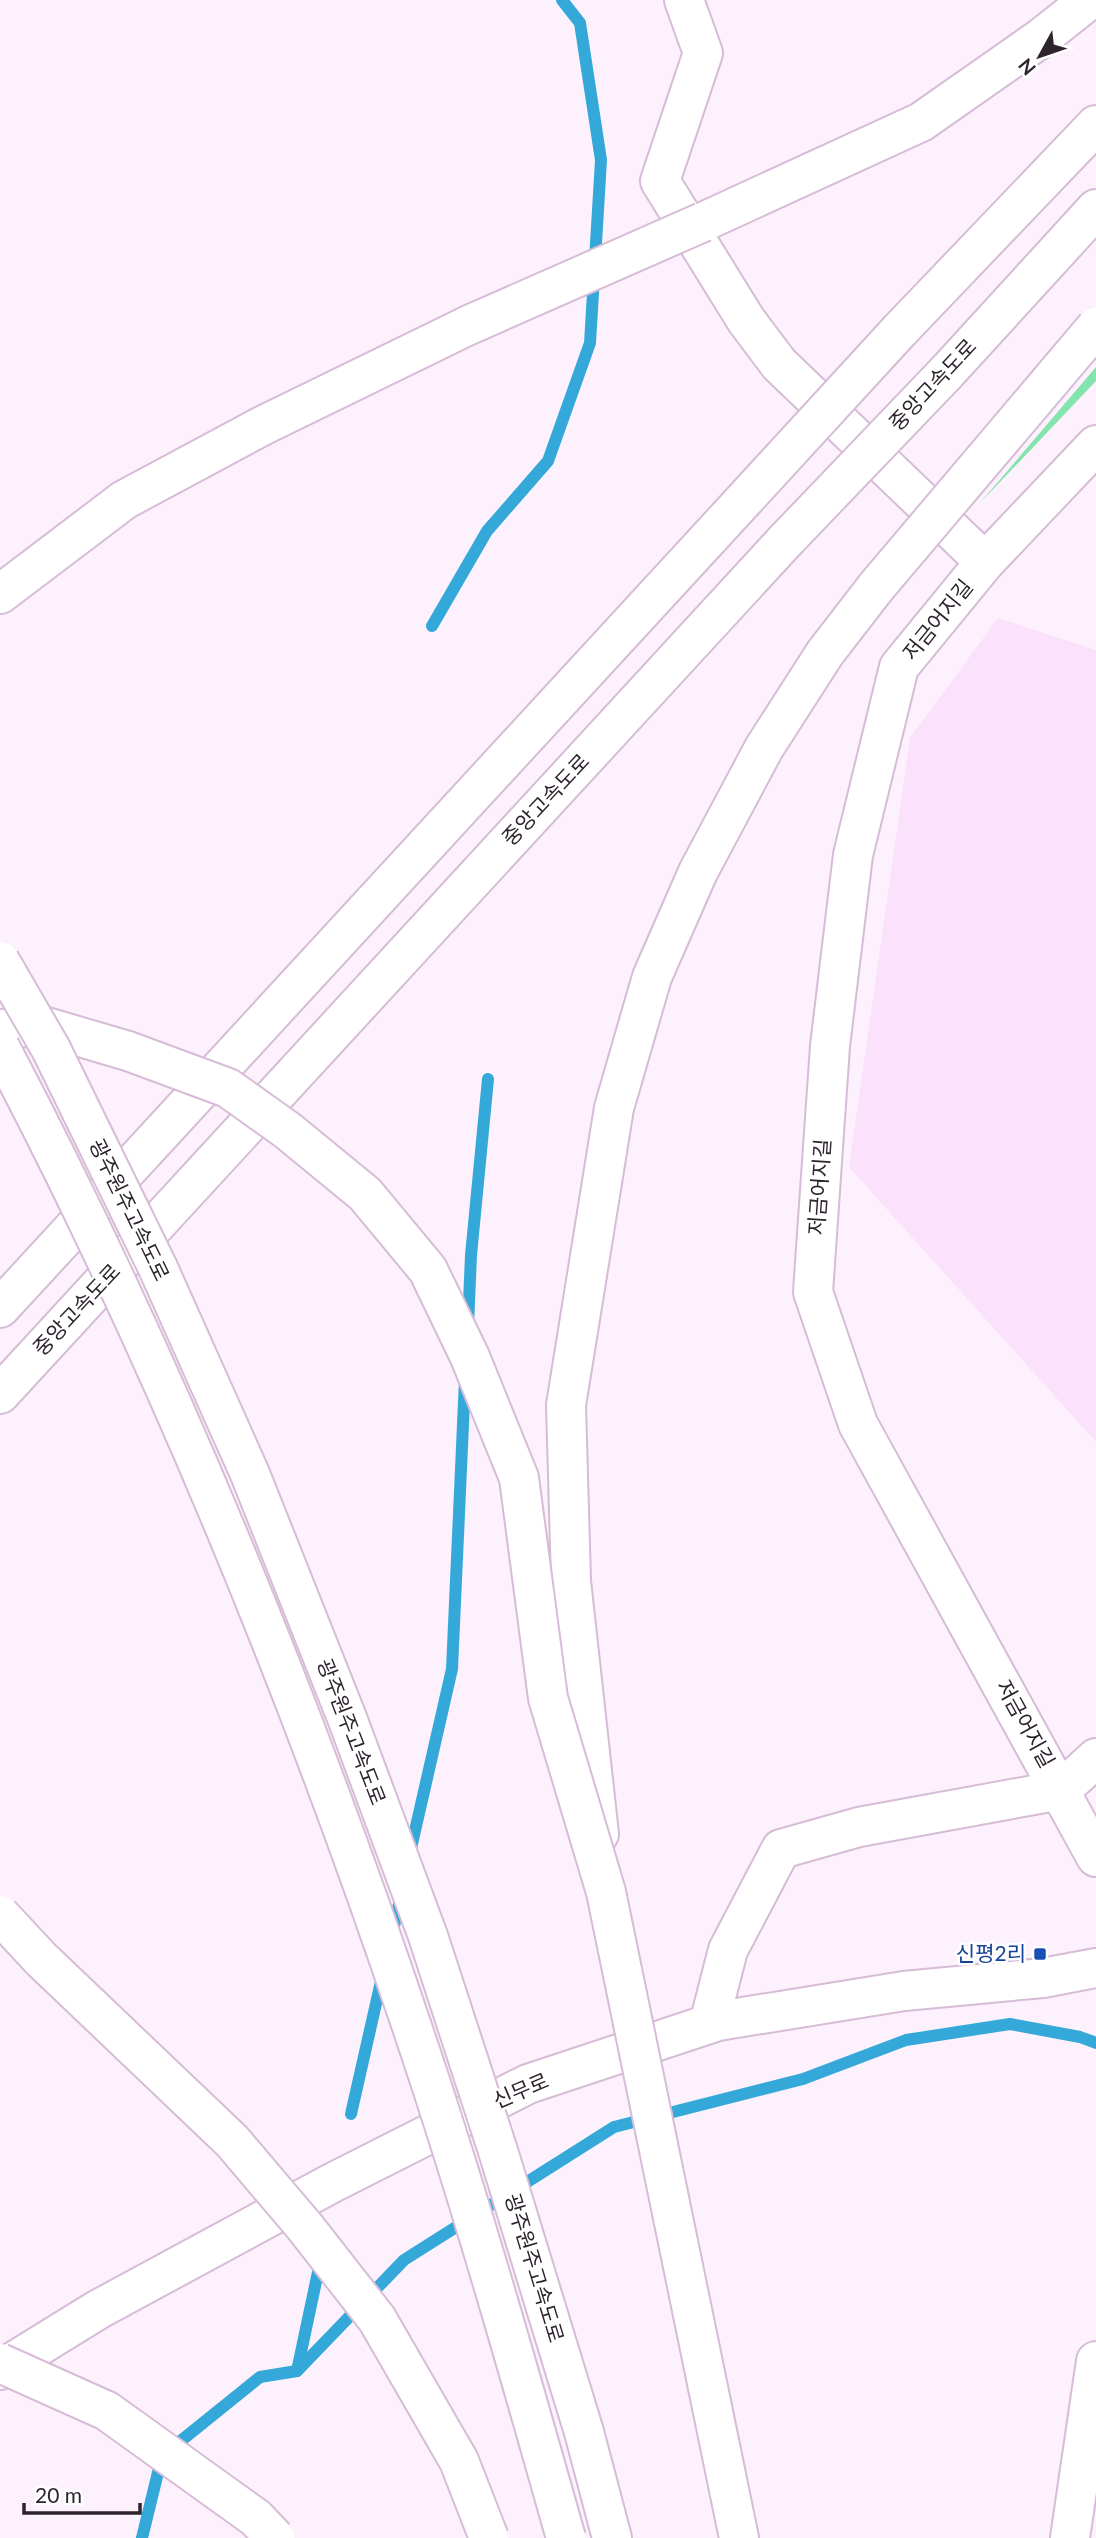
<svg xmlns="http://www.w3.org/2000/svg" width="1096" height="2538" viewBox="0 0 1096 2538" font-family="Lato,'Noto Sans KR',sans-serif">
  <style>
    .built { fill: #fbe1fc }
    .green { fill: #83e4ad }
    .lines { fill: none; stroke-linecap: round; stroke-linejoin: round }
    .stream { stroke: #34a9d9; stroke-width: 12 }
    .minor-casing { stroke: #d6bcd7; stroke-width: 42 }
    .tertiary-casing { stroke: #d6bcd7; stroke-width: 42 }
    .secondary-casing { stroke: #d6bcd7; stroke-width: 42 }
    .motorway-casing { stroke: #d6bcd7; stroke-width: 42 }
    .minor { stroke: #fff; stroke-width: 38 }
    .tertiary { stroke: #fff; stroke-width: 38 }
    .secondary { stroke: #fff; stroke-width: 38 }
    .motorway { stroke: #fff; stroke-width: 38 }
    .motorway-bridge-casing { stroke: #d6bcd7; stroke-width: 42; stroke-linecap: butt }
    .motorway-bridge { stroke: #fff; stroke-width: 38 }
    .transit-dot { fill: #1a4fb4; stroke: #fff; stroke-width: 2.5 }
    .labels { text-anchor: middle; stroke-width: 5; stroke-linejoin: round; paint-order: stroke }
    .street-label { font-size: 21px; fill: #2d242e; stroke: #fff }
    .transit-label { font-size: 21px; fill: #164399; stroke: #fff; text-anchor: end }
  </style>
  <rect width="100%" height="100%" fill="#fcf1fc"/>
  <polygon class="built" points="998,618 1096,650 1096,1442 849,1167 910,738"/>
  <polygon class="green" points="1096,367 1096,381 980,503"/>
  <g class="lines">
    <g class="stream">
      <polyline points="432,626 487,531 548,461 590,343 601,160 580,23 562,0"/>
      <polyline points="468,1326 471,1255 488,1079"/>
      <polyline points="409,1857 452,1669 465,1380"/>
      <polyline points="392,1935 401,1895"/>
      <polyline points="351,2114 382,1977"/>
      <polyline points="297,2371 321,2258"/>
      <polyline points="142,2538 162,2456 260,2377 297,2371 404,2260 614,2127 803,2079 906,2040 1010,2024 1080,2037 1096,2043"/>
    </g>
    <defs>
      <g id="minor">
        <polyline points="684,0 703,53 660,181 746,320 779,364 985,562"/>
        <polyline points="1096,445 985,562 899,667 853,855 830,1046 813,1292 858,1424 1096,1857"/>
        <polyline points="709,2024 728,1950 781,1849 859,1827 1061,1790 1096,1758"/>
      </g>
      <polyline id="tertiary" points="0,2370 99,2309 332,2183 528,2084 718,2021 904,1991 1043,1978 1096,1968"/>
      <polyline id="secondary" points="1070,2538 1096,2361"/>
      <g id="motorway">
        <polyline points="703,222 921,122 1041,38 1089,0"/>
        <polyline points="899,331 1096,125"/>
        <polyline points="946,373 1096,209"/>
        <polyline points="0,594 124,500 262,426 469,325"/>
        <polyline points="0,1029 43,1026 128,1051"/>
        <polyline points="0,1308 743,501"/>
        <polyline points="0,1394 785,541"/>
        <polyline points="599,1834 571,1581 566,1405 614,1108 652,977 698,872 764,748 825,653 876,587"/>
        <polyline points="712,2407 739,2538"/>
        <polyline points="584,2432 612,2538"/>
      </g>
    </defs>
    <use href="#minor" class="minor-casing"/>
    <use href="#tertiary" class="tertiary-casing"/>
    <use href="#secondary" class="secondary-casing"/>
    <use href="#motorway" class="motorway-casing"/>
    <use href="#minor" class="minor"/>
    <use href="#tertiary" class="tertiary"/>
    <use href="#secondary" class="secondary"/>
    <use href="#motorway" class="motorway"/>
    <defs>
      <g id="motorway-bridge">
        <polyline points="469,325 703,222"/>
        <polyline points="743,501 899,331"/>
        <polyline points="785,541 946,373"/>
        <polyline points="876,587 1096,327"/>
        <polyline points="0,961 51,1049 158,1268 250,1474 347,1718 428,1936 498,2151 584,2432"/>
        <path d="M0 1047C174 1378 314 1728 431 2084 480 2234 523 2386 566 2538"/>
        <polyline points="128,1051 228,1088 287,1130 365,1194 428,1270 470,1357 519,1478 548,1698 606,1892 712,2407"/>
        <polyline points="0,1915 41,1959 232,2141 305,2227 377,2319 459,2461 489,2538"/>
        <polyline points="0,2363 107,2411 256,2518 275,2538"/>
      </g>
    </defs>
    <use href="#motorway-bridge" class="motorway-bridge-casing"/>
    <use href="#motorway-bridge" class="motorway-bridge"/>
  </g>
  <rect class="transit-dot" x="1033" y="1947" width="14" height="14" rx="3.5"/>
  <g class="labels">
    <g class="street-label">
      <text transform="translate(933 385) rotate(-47)" y="7">중앙고속도로</text>
      <text transform="translate(938 620) rotate(-51)" y="7">저금어지길</text>
      <text transform="translate(546 800) rotate(-47)" y="7">중앙고속도로</text>
      <text transform="translate(820 1187) rotate(-86)" y="7">저금어지길</text>
      <text transform="translate(129 1210) rotate(64)" y="7">광주원주고속도로</text>
      <text transform="translate(77 1310) rotate(-47)" y="7">중앙고속도로</text>
      <text transform="translate(1025 1724) rotate(61)" y="7">저금어지길</text>
      <text transform="translate(351 1732) rotate(69)" y="7">광주원주고속도로</text>
      <text transform="translate(521 2091) rotate(-23)" y="7">신무로</text>
      <text transform="translate(534 2268) rotate(73)" y="7">광주원주고속도로</text>
    </g>
    <g class="transit-label">
      <text x="1026" y="1961">신평2리</text>
    </g>
  </g>
  <g transform="translate(1040 56) rotate(230)" stroke="#ffffff" stroke-width="5" paint-order="stroke">
  <path d="M0-5L12 26L0 18L-12 26Z" fill="#2d242e"/>
  <text y="-10" font-size="19" font-weight="bold" text-anchor="middle" fill="#2d242e">N</text>
  </g>
  <path d="M24 2503v10h116v-10" fill="none" stroke="#2d242e" stroke-width="3.5"/>
  <text x="35" y="2503" font-size="21" fill="#2d242e" stroke="#ffffff" stroke-width="5" paint-order="stroke">20 m</text>
</svg>
